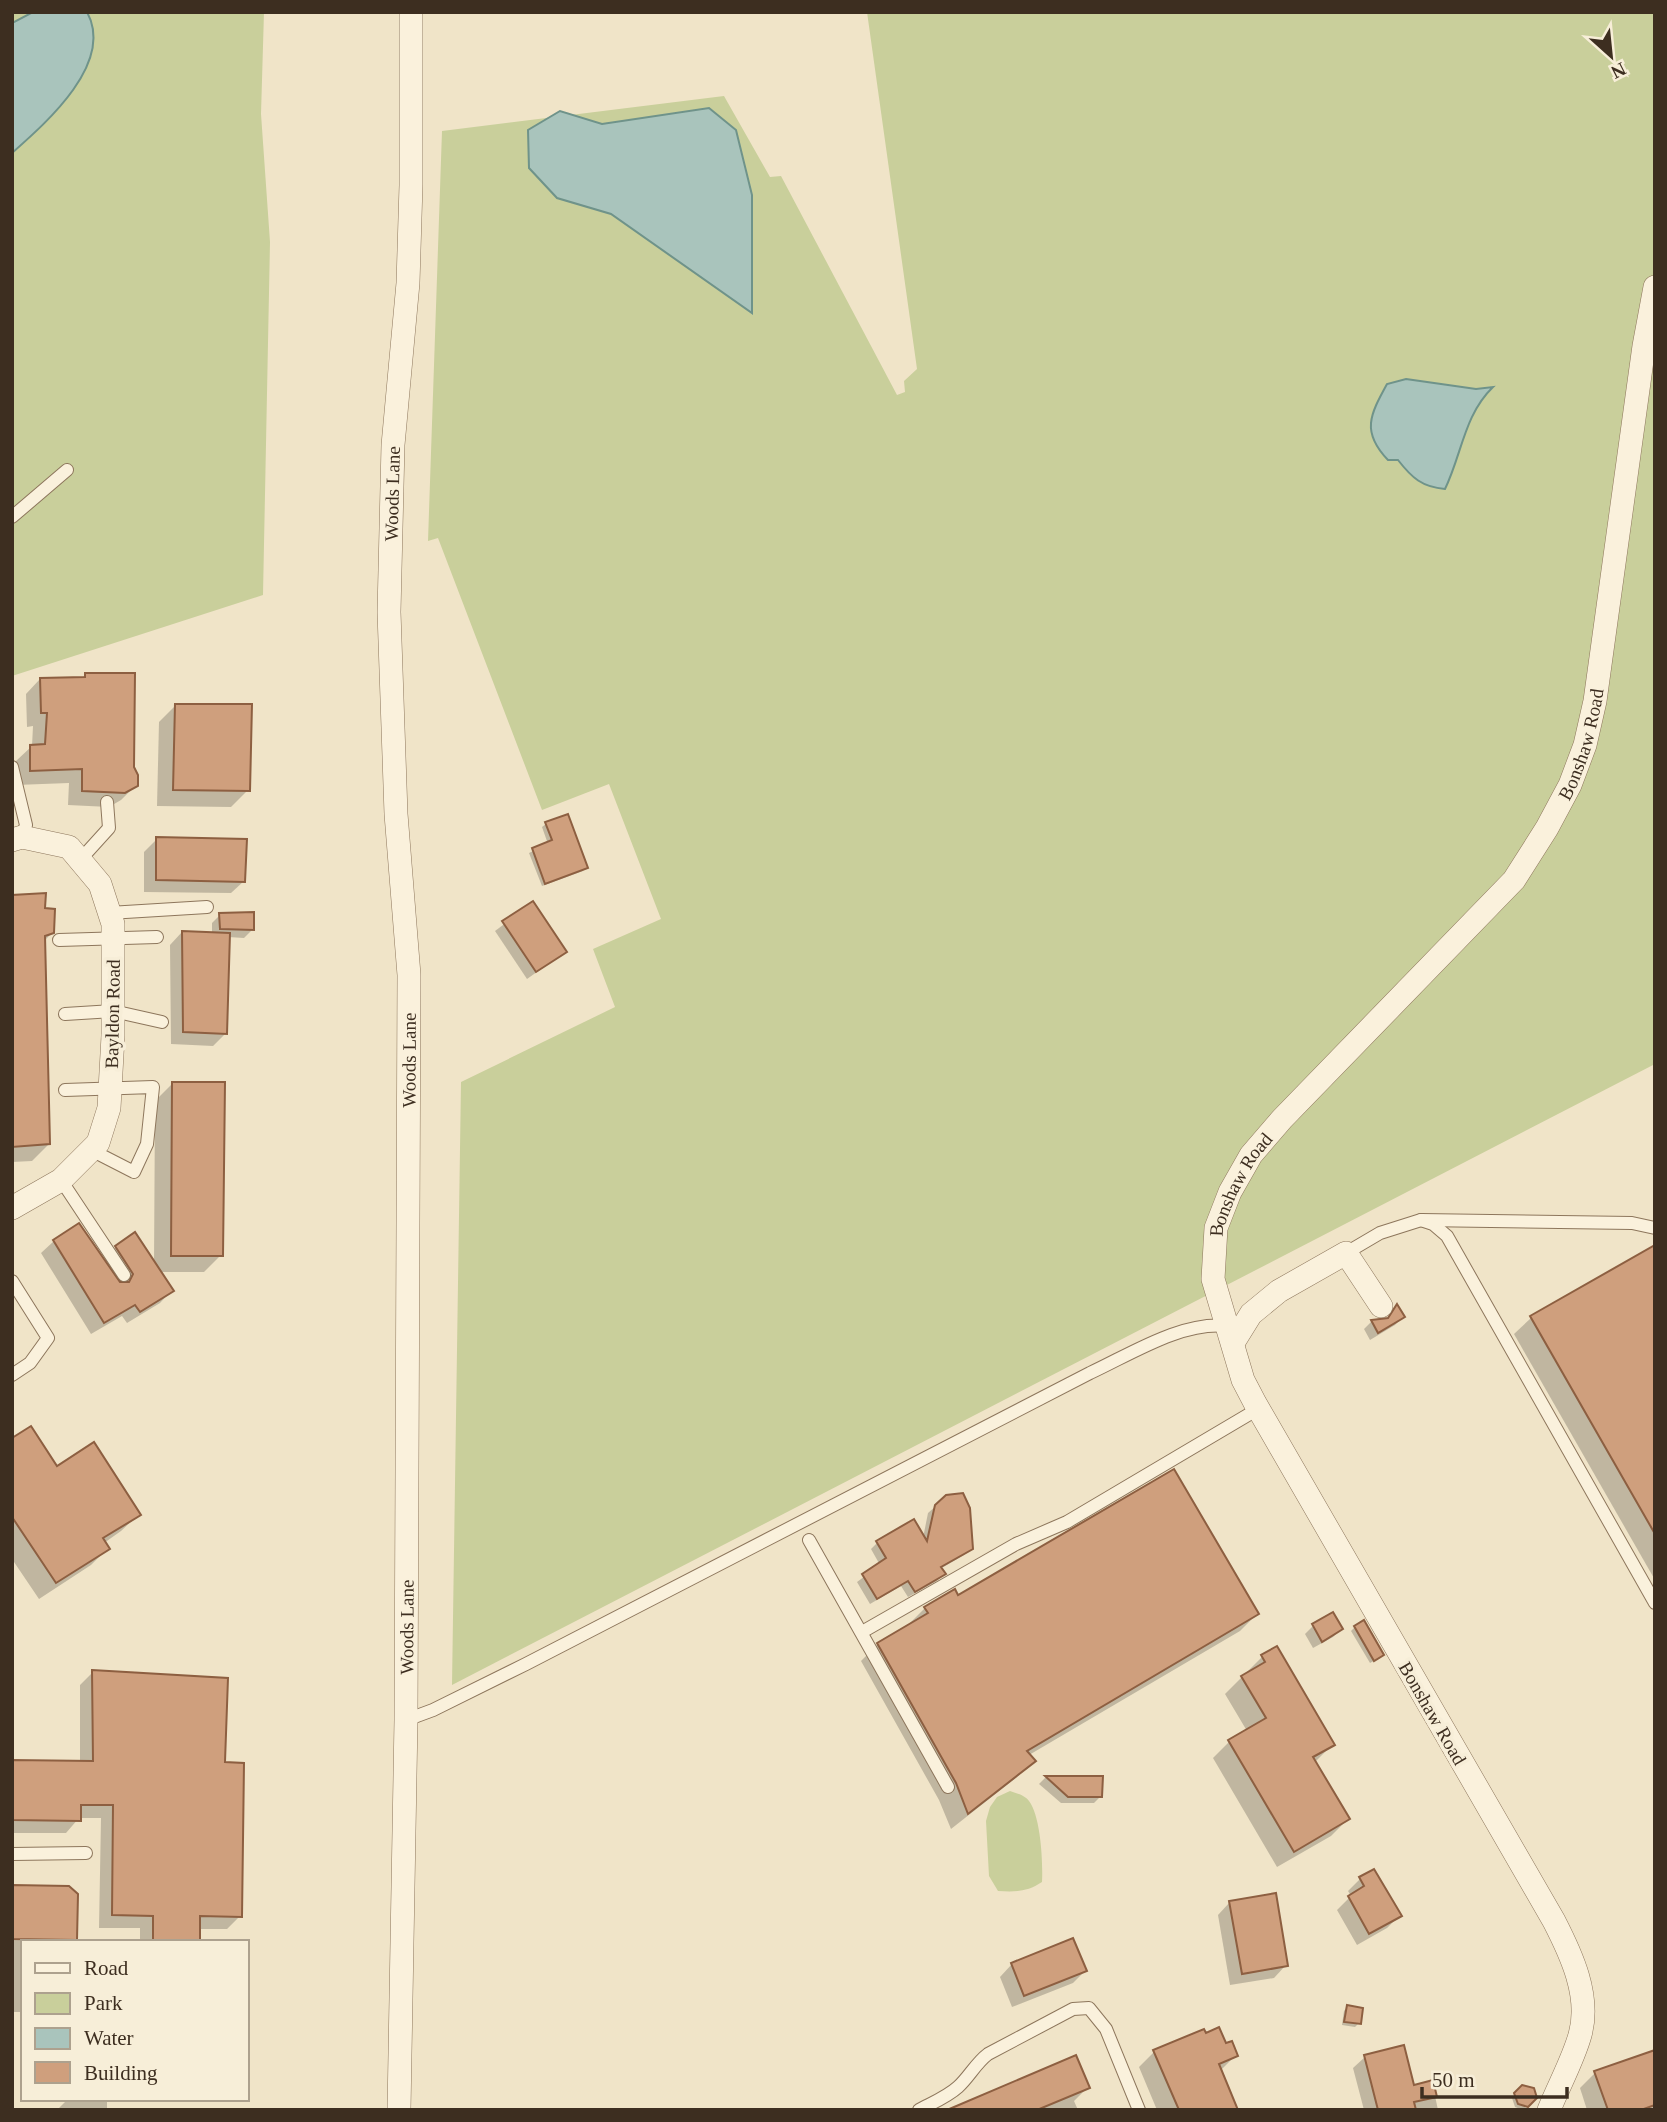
<svg xmlns="http://www.w3.org/2000/svg" width="1667" height="2122" viewBox="0 0 1667 2122" font-family="'Times New Roman',serif">
  <style>
    .green { fill: #c9cf9b }
    .water { fill: #a9c4bc; stroke: #6f938a; stroke-width: 2 }
    .shadow { fill: #0003 }
    .building { fill: #cf9f7d; stroke: #8d5f41; stroke-width: 2 }
    .lines { fill: none; stroke-linecap: round; stroke-linejoin: round }
    .service-casing { stroke: #8d765c; stroke-width: 14 }
    .minor-casing { stroke: #8d765c; stroke-width: 24 }
    .service { stroke: #faf1dc; stroke-width: 12 }
    .minor { stroke: #faf1dc; stroke-width: 23 }
    .labels { text-anchor: middle; stroke-width: 7; stroke-linejoin: round; paint-order: stroke }
    .street-label { font-size: 19px; fill: #3d2e20; stroke: #f7eed8 }
  </style>
  <rect width="100%" height="100%" fill="#f0e4c8"/>
  <g class="green">
    <polygon points="12,12 264,12 261,114 270,242 263,595 12,676"/>
    <polygon points="867,12 1655,12 1655,1064 452,1685 461,1082 615,1007 593,949 661,919 609,784 542,810 438,538 428,541 442,131 724,96 770,177 781,176 897,395 905,392 904,381 917,369"/>
    <path d="M1010 1791C1018 1794 1024 1795 1029 1801 1041 1817 1043 1863 1042 1882 1027 1892 1015 1892 998 1891L989 1876 986 1821 990 1807 997 1797Z"/>
  </g>
  <g class="water">
    <path d="M33 12H87C115 63 46 123 12 153V23Z"/>
    <polygon points="709,108 736,130 752,195 752,313 611,214 557,198 529,168 528,130 560,111 602,124"/>
    <path d="M1406 379 1476 389 1493 387C1464 415 1462 454 1445 489 1422 487 1412 478 1398 460H1388C1361 432 1370 415 1387 384Z"/>
  </g>
  <g class="shadow">
    <polygon points="86,674 132,767 136,785 121,800 109,807 68,805 69,783 16,785 16,761 32,746 33,726 27,727 26,694 40,679 81,679"/>
    <polygon points="176,705 248,790 231,807 157,806 159,722"/>
    <polygon points="567,816 586,867 583,871 542,886 529,853 548,844 542,827 546,824"/>
    <polygon points="157,839 244,881 231,893 144,892 144,852"/>
    <polygon points="12,896 43,910 53,932 44,941 49,1144 32,1161 12,1162"/>
    <polygon points="532,903 565,952 527,979 495,931"/>
    <polygon points="220,915 252,930 244,938 228,937 226,1033 213,1046 171,1044 170,945 182,932 212,934 212,923"/>
    <polygon points="172,1084 221,1255 204,1272 160,1272 172,1290 160,1303 127,1323 122,1316 91,1334 41,1253 54,1241 79,1226 103,1261 116,1247 154,1264 155,1101"/>
    <polygon points="1655,1253 1655,1580 1514,1334 1531,1318"/>
    <polygon points="1397,1307 1403,1317 1395,1325 1370,1340 1364,1329 1371,1322 1386,1320"/>
    <polygon points="12,1440 57,1468 138,1515 121,1531 104,1543 108,1548 91,1565 39,1599 12,1559"/>
    <polygon points="936,1506 971,1548 964,1555 940,1569 943,1574 937,1581 908,1597 901,1586 870,1604 857,1582 880,1565 871,1549 878,1542 923,1538 928,1513"/>
    <polygon points="925,1608 1257,1614 1240,1631 1029,1755 1034,1761 1017,1777 951,1829 939,1800 861,1661 878,1644 908,1625"/>
    <polygon points="1332,1614 1341,1629 1333,1637 1313,1648 1305,1634 1313,1626"/>
    <polygon points="1355,1627 1379,1658 1370,1663 1351,1631"/>
    <polygon points="1276,1648 1333,1744 1314,1763 1348,1819 1331,1836 1277,1867 1213,1758 1230,1741 1247,1731 1225,1694 1262,1657"/>
    <polygon points="93,1672 223,1764 240,1916 227,1929 198,1929 198,1942 140,1942 140,1928 99,1928 101,1818 79,1818 66,1833 12,1833 12,1762 80,1762 80,1685"/>
    <polygon points="1045,1778 1101,1778 1101,1796 1094,1803 1061,1803 1039,1784"/>
    <polygon points="1360,1879 1400,1915 1387,1928 1357,1945 1337,1910 1351,1896 1348,1891"/>
    <polygon points="12,1887 76,1895 76,1942 23,1942 23,2012 12,2012"/>
    <polygon points="1230,1902 1286,1965 1274,1978 1230,1985 1218,1915"/>
    <polygon points="1012,1964 1085,1971 1073,1983 1012,2007 1000,1977"/>
    <polygon points="1347,2007 1359,2023 1355,2027 1342,2025 1344,2011"/>
    <polygon points="1205,2035 1225,2045 1236,2055 1220,2071 1236,2110 1157,2110 1139,2067 1154,2052"/>
    <polygon points="1365,2057 1412,2087 1432,2082 1438,2110 1364,2110 1353,2068"/>
    <polygon points="1655,2060 1655,2110 1587,2110 1580,2088 1595,2073"/>
    <polygon points="1088,2087 1074,2101 1078,2110 951,2110"/>
    <polygon points="1523,2087 1535,2098 1523,2110 1515,2107 1512,2098"/>
    <polygon points="66,2101 107,2102 107,2110 57,2110"/>
  </g>
  <g class="building">
    <polygon points="85,673 135,673 134,767 138,775 138,786 125,793 82,791 82,769 30,771 30,745 45,744 47,713 41,713 40,678 85,677"/>
    <polygon points="175,704 252,704 250,791 173,790"/>
    <polygon points="568,814 588,868 545,884 532,848 552,840 545,822"/>
    <polygon points="156,837 247,839 245,882 156,880"/>
    <polygon points="46,893 45,908 55,909 54,933 45,936 50,1144 12,1147 12,895"/>
    <polygon points="533,901 567,952 536,972 502,921"/>
    <polygon points="254,912 254,930 220,929 219,913"/>
    <polygon points="182,931 230,933 227,1034 183,1032"/>
    <polygon points="172,1082 225,1082 223,1256 171,1256"/>
    <polygon points="79,1223 120,1282 129,1282 133,1274 115,1246 135,1232 174,1291 140,1312 135,1305 104,1323 53,1240"/>
    <polygon points="1655,1245 1655,1534 1530,1316"/>
    <polygon points="1397,1304 1405,1317 1378,1333 1371,1320 1388,1318"/>
    <polygon points="31,1426 57,1466 94,1442 141,1515 103,1538 110,1549 56,1583 12,1517 12,1438"/>
    <polygon points="1174,1469 1259,1614 1027,1751 1036,1761 968,1814 956,1783 877,1643 928,1613 924,1607 955,1589 958,1595"/>
    <polygon points="963,1493 970,1508 973,1549 941,1567 946,1574 915,1592 908,1581 877,1599 862,1574 886,1558 876,1541 914,1519 927,1541 935,1505 946,1495"/>
    <polygon points="1333,1612 1343,1629 1322,1642 1312,1624"/>
    <polygon points="1364,1620 1384,1655 1374,1661 1354,1626"/>
    <polygon points="1277,1646 1335,1745 1313,1757 1350,1819 1294,1852 1228,1740 1266,1718 1241,1676 1265,1662 1261,1655"/>
    <polygon points="92,1670 228,1678 225,1762 244,1763 242,1917 200,1916 200,1941 153,1941 153,1916 112,1915 113,1805 81,1805 81,1821 12,1820 12,1760 93,1761"/>
    <polygon points="1045,1776 1103,1776 1102,1797 1068,1797"/>
    <polygon points="1374,1869 1402,1916 1369,1934 1348,1896 1364,1886 1359,1877"/>
    <polygon points="12,1885 69,1886 78,1894 77,1940 12,1939"/>
    <polygon points="1276,1893 1288,1966 1242,1974 1229,1901"/>
    <polygon points="1073,1938 1087,1971 1024,1996 1011,1963"/>
    <polygon points="1347,2005 1363,2008 1361,2024 1344,2022"/>
    <polygon points="1219,2027 1226,2043 1232,2041 1238,2056 1219,2064 1238,2110 1179,2110 1153,2050 1204,2029 1206,2033"/>
    <polygon points="1404,2045 1414,2085 1433,2080 1437,2097 1414,2102 1416,2110 1378,2110 1364,2055"/>
    <polygon points="1655,2050 1655,2105 1641,2110 1608,2110 1594,2071"/>
    <polygon points="1076,2055 1090,2088 1037,2110 947,2110"/>
    <polygon points="1522,2085 1534,2088 1537,2098 1528,2107 1518,2104 1514,2093"/>
  </g>
  <g class="lines">
    <defs>
      <g id="service">
        <polyline points="12,517 67,470"/>
        <polyline points="12,767 26,825 22,837"/>
        <polyline points="80,860 109,828 107,802"/>
        <polyline points="109,913 207,907"/>
        <polyline points="59,940 157,937"/>
        <polyline points="65,1014 113,1011 162,1022"/>
        <polyline points="65,1090 153,1087 147,1144 134,1172 91,1150"/>
        <polyline points="61,1180 124,1275"/>
        <polyline points="1421,1220 1433,1224 1447,1236 1655,1603"/>
        <polyline points="1346,1253 1380,1233 1421,1220 1632,1223 1655,1228"/>
        <polyline points="12,1281 48,1338 30,1363 12,1375"/>
        <polyline points="809,1540 948,1787"/>
        <polyline points="862,1632 1016,1544 1067,1522 1258,1409"/>
        <path d="M406 1720 433 1710 526 1664 1090 1373C1131 1354 1182 1321 1227 1326"/>
        <polyline points="12,1854 86,1853"/>
        <path d="M919 2110C932 2103 947 2097 958 2087 969 2077 976 2063 988 2054L1073 2009 1089 2008 1106 2029 1139 2110"/>
      </g>
      <g id="minor">
        <polyline points="12,840 22,837 69,847 100,884 113,924 113,1036 109,1108 98,1143 61,1180 12,1208"/>
        <polyline points="1233,1343 1251,1314 1279,1291 1346,1253 1381,1306"/>
        <path id="s1" d="M399 2110 406 1720 409 975 396 814 389 612 393 445 408 283 411 185V12"/>
        <path id="s2" d="M1549 2110C1559 2085 1573 2060 1580 2035 1591 1996 1571 1954 1554 1921L1255 1403 1243 1380 1213 1279 1216 1228 1230 1192 1251 1155 1282 1119 1514 880 1547 828 1570 785 1585 745 1595 701 1644 346 1655 287"/>
      </g>
    </defs>
    <use href="#service" class="service-casing"/>
    <use href="#minor" class="minor-casing"/>
    <use href="#service" class="service"/>
    <use href="#minor" class="minor"/>
  </g>
  <g class="labels">
    <g class="street-label">
      <text dy="7" stroke="none"><textPath href="#s1" startOffset="1617">Woods Lane</textPath></text>
      <text dy="7" stroke="none"><textPath href="#s2" startOffset="1596">Bonshaw Road</textPath></text>
      <text transform="translate(112 1014) rotate(-89)" y="7">Bayldon Road</text>
      <text dy="7" stroke="none"><textPath href="#s1" startOffset="1050">Woods Lane</textPath></text>
      <text dy="7" stroke="none"><textPath href="#s2" startOffset="1031">Bonshaw Road</textPath></text>
      <text dy="7" stroke="none"><textPath href="#s1" startOffset="483">Woods Lane</textPath></text>
      <text transform="translate(1433 1713) rotate(60)" y="7">Bonshaw Road</text>
    </g>
  </g>
  <rect width="1667" height="2122" fill="none" stroke="#3d2e20" stroke-width="28"/>
  <rect x="21" y="1940" width="228" height="161" fill="#f7eed8" stroke="#ada18e" stroke-width="2"/>
  <rect x="35" y="1963" width="35" height="10" fill="#faf1dc" stroke="#ada18e" stroke-width="2"/>
  <text x="84" y="1975" font-size="21" fill="#3d2e20">Road</text>
  <rect x="35" y="1993" width="35" height="21" fill="#c9cf9b" stroke="#ada18e" stroke-width="2"/>
  <text x="84" y="2010" font-size="21" fill="#3d2e20">Park</text>
  <rect x="35" y="2028" width="35" height="21" fill="#a9c4bc" stroke="#ada18e" stroke-width="2"/>
  <text x="84" y="2045" font-size="21" fill="#3d2e20">Water</text>
  <rect x="35" y="2062" width="35" height="21" fill="#cf9f7d" stroke="#ada18e" stroke-width="2"/>
  <text x="84" y="2080" font-size="21" fill="#3d2e20">Building</text>
  <g transform="translate(1611 56) rotate(153)" stroke="#f7eed8" stroke-width="5" paint-order="stroke">
  <path d="M0-5L12 26L0 18L-12 26Z" fill="#3d2e20"/>
  <text y="-10" font-size="19" font-weight="bold" text-anchor="middle" fill="#3d2e20">N</text>
  </g>
  <path d="M1422 2087v10h145v-10" fill="none" stroke="#3d2e20" stroke-width="3.5"/>
  <text x="1432" y="2087" font-size="21" fill="#3d2e20" stroke="#f7eed8" stroke-width="5" paint-order="stroke">50 m</text>
</svg>
